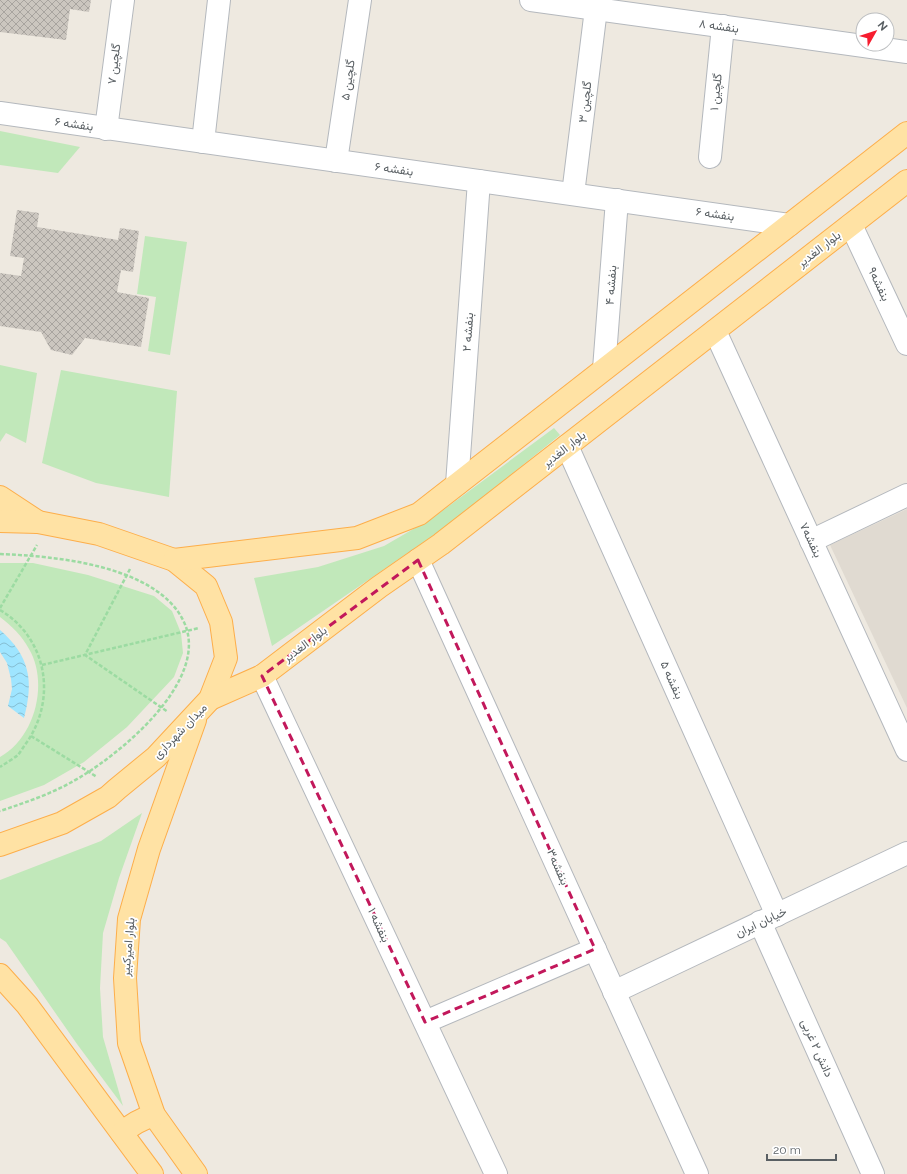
<svg xmlns="http://www.w3.org/2000/svg" width="907" height="1174" viewBox="0 0 907 1174" font-family="Raleway,Vazirmatn,sans-serif">
  <style>
    .education { fill: #e0dad1 }
    .green { fill: #c1e8ba }
    .water { fill: url(#water-waves) }
    .building { fill: url(#building-cross-hatch) }
    .lines { fill: none; stroke-linecap: round; stroke-linejoin: round }
    .minor-casing { stroke: #b4b8bd; stroke-width: 24 }
    .major-casing { stroke: #fdae4a; stroke-width: 24 }
    .path { stroke: #9cdba2; stroke-width: 2.5; stroke-dasharray: 4 2; stroke-linecap: butt }
    .minor { stroke: #fff; stroke-width: 22 }
    .major { stroke: #ffe2a4; stroke-width: 22 }
    .marked { fill: none; stroke: #c2185b; stroke-width: 3; stroke-dasharray: 8 5; stroke-linejoin: round }
    .labels { text-anchor: middle; stroke-width: 3.5; stroke-linejoin: round; paint-order: stroke }
    .street-label { font-size: 12px; fill: #595f63; stroke: #fff }
  </style>
  <defs>
    <pattern id="water-waves" width="16" height="10" patternUnits="userSpaceOnUse"><rect width="16" height="10" fill="#9fe5ff"/><path d="M0 5q4-4 8 0t8 0" fill="none" stroke="#85bdd2"/></pattern>
    <pattern id="building-cross-hatch" width="8" height="8" patternUnits="userSpaceOnUse"><rect width="8" height="8" fill="#cbc6bf"/><path d="M0 0l8 8M0 8l8-8" fill="none" stroke="#a8a49f"/></pattern>
  </defs>
  <rect width="100%" height="100%" fill="#eee9e0"/>
  <polygon class="education" points="907,509 907,708 830,545"/>
  <g class="green">
    <polygon points="0,131 80,147 58,173 0,165"/>
    <polygon points="145,236 187,242 170,355 148,351 156,297 137,294"/>
    <polygon points="0,365 37,373 26,443 6,433 0,442"/>
    <polygon points="61,370 177,391 169,497 96,483 42,463"/>
    <polygon points="554,428 560,435 447,526 272,646 254,578 318,567 384,546 434,517"/>
    <path d="M0 563H33L88 575 154 596 172 611 181 633 183 653 174 677 127 727 84 762 44 785 0 801V757C35 738 49 683 29 649 22 636 12 626 0 617Z"/>
    <polygon points="142,813 119,878 103,933 100,988 103,1037 123,1106 77,1044 6,942 0,938 0,880 101,841"/>
  </g>
  <path class="water" d="M0 630C30 656 34 681 24 718L8 706 12 689 11 679 7 663 0 652Z"/>
  <g class="building">
    <polygon points="0,0 91,0 89,12 70,9 66,40 0,32"/>
    <polygon points="17,210 39,213 37,227 118,240 120,228 139,231 133,272 121,270 117,292 149,298 141,347 85,338 72,355 51,350 41,332 0,326 0,273 21,276 24,258 10,256"/>
  </g>
  <g class="lines">
    <defs>
      <g id="minor">
        <polyline points="531,0 907,52"/>
        <polyline points="0,113 789,225"/>
        <polyline points="106,129 123,0"/>
        <polyline points="203,142 219,0"/>
        <polyline points="710,157 723,26"/>
        <polyline points="336,161 360,0"/>
        <polyline points="573,194 596,9"/>
        <polyline points="851,225 907,344"/>
        <polyline points="715,331 907,750"/>
        <polyline points="604,369 617,200"/>
        <polyline points="567,446 777,915"/>
        <polyline points="457,484 479,181"/>
        <polyline points="811,541 907,495"/>
        <polyline points="418,560 697,1174"/>
        <polyline points="262,676 496,1174"/>
        <polyline points="760,922 873,1174"/>
        <polyline points="614,992 907,853"/>
        <polyline points="425,1022 595,949"/>
      </g>
      <g id="major">
        <polyline points="0,497 38,522"/>
        <polyline points="0,521 38,522 99,534 174,560 206,586 221,622 226,658 210,699 156,757 117,789 108,797 62,823 0,845"/>
        <polyline points="174,560 357,538 419,514 907,133"/>
        <polyline points="210,699 262,676 379,587 441,544 907,181"/>
        <polyline points="195,720 149,849 129,919 125,978 129,1043 154,1115 196,1174"/>
        <polyline points="0,975 27,1005 152,1174"/>
        <path d="M122 1133C132 1124 141 1119 154 1115"/>
      </g>
    </defs>
    <use href="#minor" class="minor-casing"/>
    <use href="#major" class="major-casing"/>
    <g class="path">
      <path d="M0 554C54 556 155 565 183 620 214 680 115 759 70 783 48 795 24 803 0 811"/>
      <polyline points="130,569 85,655 168,712"/>
      <polyline points="0,608 37,545"/>
      <path d="M0 610C47 638 57 698 27 742 24 746 21 751 18 755 13 759 6 763 0 767"/>
      <polyline points="42,665 199,628"/>
      <polyline points="31,736 97,777"/>
    </g>
    <use href="#minor" class="minor"/>
    <use href="#major" class="major"/>
  </g>
  <path class="marked" d="M418 560 595 949 425 1022 262 676Z"/>
  <g class="labels">
    <g class="street-label">
      <text transform="translate(719 26) rotate(8)" y="4">بنفشه ۸</text>
      <text transform="translate(114 64) rotate(-83)" y="4">گلچین ۷</text>
      <text transform="translate(348 80) rotate(-82)" y="4">گلچین ۵</text>
      <text transform="translate(716 92) rotate(-84)" y="4">گلچین ۱</text>
      <text transform="translate(585 102) rotate(-83)" y="4">گلچین ۳</text>
      <text transform="translate(74 124) rotate(8)" y="4">بنفشه ۶</text>
      <text transform="translate(394 169) rotate(8)" y="4">بنفشه ۶</text>
      <text transform="translate(715 214) rotate(8)" y="4">بنفشه ۶</text>
      <text transform="translate(819 249) rotate(-38)" y="4">بلوار الغدیر</text>
      <text transform="translate(879 284) rotate(65)" y="4">بنفشه۹</text>
      <text transform="translate(611 285) rotate(-86)" y="4">بنفشه ۴</text>
      <text transform="translate(468 332) rotate(-86)" y="4">بنفشه ۲</text>
      <text transform="translate(564 449) rotate(-38)" y="4">بلوار الغدیر</text>
      <text transform="translate(811 540) rotate(65)" y="4">بنفشه۷</text>
      <text transform="translate(305 644) rotate(-37)" y="4">بلوار الغدیر</text>
      <text transform="translate(672 680) rotate(66)" y="4">بنفشه ۵</text>
      <text transform="translate(180 731) rotate(-46)" y="4">میدان شهرداری</text>
      <text transform="translate(558 867) rotate(66)" y="4">بنفشه۳</text>
      <text transform="translate(761 922) rotate(-25)" y="4">خیابان ایران</text>
      <text transform="translate(379 925) rotate(65)" y="4">بنفشه ۱</text>
      <text transform="translate(128 947) rotate(-85)" y="4">بلوار امیرکبیر</text>
      <text transform="translate(817 1048) rotate(66)" y="4">دانش ۲ غربی</text>
    </g>
  </g>
  <g transform="translate(875 32) rotate(51)"><circle r="19" fill="#ffffff" stroke="#bdbfc1"/>
  <path d="M0-3L7 15L0 10L-7 15Z" fill="#f71d2f"/>
  <text y="-6" font-size="11" font-weight="bold" text-anchor="middle" fill="#595f63">N</text>
  </g>
  <path d="M767 1154v6h69v-6" fill="none" stroke="#595f63" stroke-width="2"/>
  <text x="773" y="1154" font-size="12" fill="#595f63" stroke="#ffffff" stroke-width="3" paint-order="stroke">20 m</text>
</svg>
